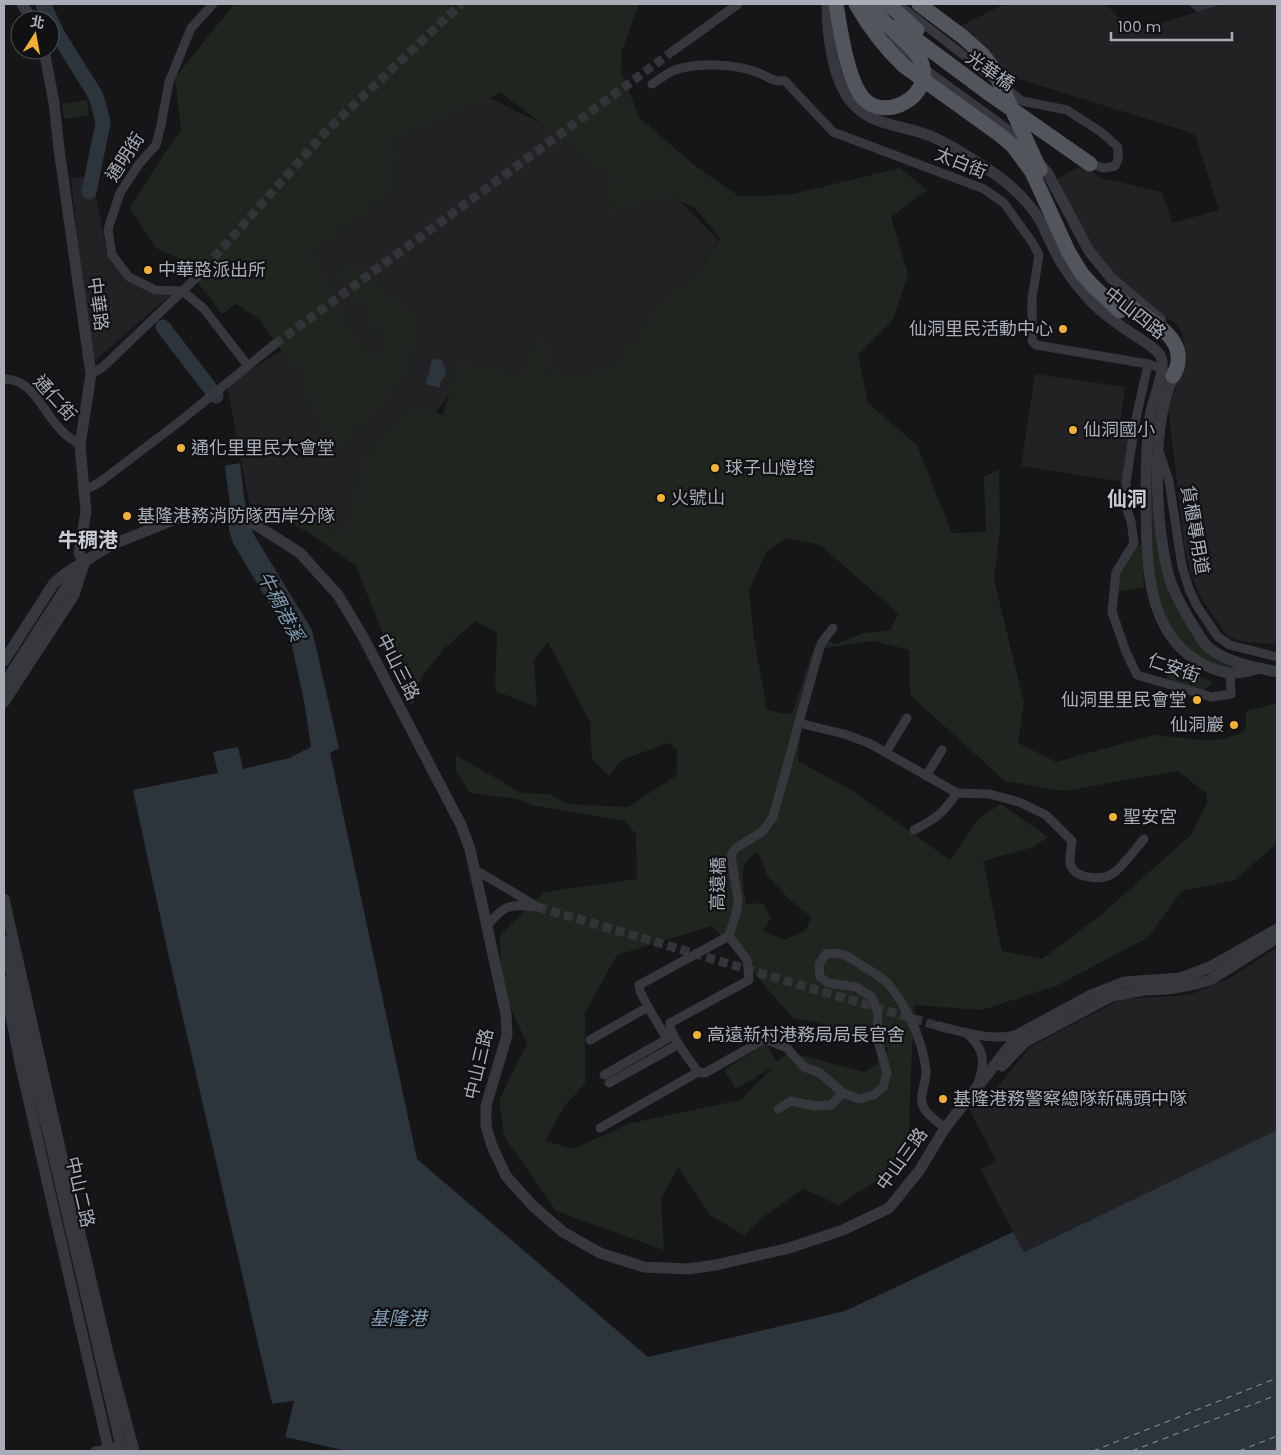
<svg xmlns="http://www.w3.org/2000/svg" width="1281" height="1455" viewBox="0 0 1281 1455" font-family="Poppins,'Noto Sans TC',sans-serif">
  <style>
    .built { fill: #222225 }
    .green { fill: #1e261f; fill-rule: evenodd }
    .water { fill: #2c353c }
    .pier { fill: #161618 }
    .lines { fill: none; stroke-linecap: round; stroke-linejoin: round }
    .river { stroke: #2c353c; stroke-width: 15 }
    .ferry { stroke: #7f9bb3; stroke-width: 1; stroke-dasharray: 6 5; stroke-linecap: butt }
    .minor-tunnel { stroke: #333438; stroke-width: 9; stroke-dasharray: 9 4.5; stroke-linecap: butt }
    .minor { stroke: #37383d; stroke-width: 9 }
    .tertiary { stroke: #37383d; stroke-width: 11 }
    .primary { stroke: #53555c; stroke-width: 15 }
    .primary-bridge { stroke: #53555c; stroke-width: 15 }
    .poi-dot { fill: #f2b134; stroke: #111113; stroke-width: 2 }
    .labels { text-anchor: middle; stroke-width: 4.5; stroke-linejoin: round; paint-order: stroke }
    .street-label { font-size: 18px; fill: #a8adb8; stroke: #111113 }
    .poi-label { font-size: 18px; fill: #a8adb8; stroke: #111113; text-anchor: start }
    .water-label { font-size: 19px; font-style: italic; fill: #7f9bb3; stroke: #111113 }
    .quarter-label { font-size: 20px; font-weight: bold; fill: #c9ccd4; stroke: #111113 }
  </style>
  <rect width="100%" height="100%" fill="#161618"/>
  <g class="built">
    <polygon points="1004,4 1105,4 1134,31 1224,4 1277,4 1277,644 1244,642 1230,637 1222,629 1201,598 1190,571 1185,550 1169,415 1169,406 1182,372 1185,358 1183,335 1178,326 1124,285 1102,261 1085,236 1057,179 1082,165 1101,178 1162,192 1172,223 1219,210 1195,134 984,68 959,27"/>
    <polygon points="463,85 660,181 718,240 625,390 465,374 334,545 249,503 227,385 276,354 315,335 274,239"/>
    <polygon points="92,176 108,258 126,280 155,295 173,293 91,364 71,178"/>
    <polygon points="1035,374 1125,387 1118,437 1130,439 1124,482 1021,466"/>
    <polygon points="1277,947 1277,1130 1023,1252 981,1169 996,1161 969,1109 988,1099 1030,1047 1121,999 1189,995 1232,977"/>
  </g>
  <g class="green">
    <path d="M234 4H639L622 50 621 71 639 117 694 165 739 196 789 195 900 168 927 190 891 217 908 274 893 320 858 355 868 403 917 445 952 533 986 532 984 477 999 469 1000 530 994 579 1024 703 1018 743 1056 762 1154 735 1203 740 1224 739 1242 733 1246 727V711L1277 703V843L1235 880 1182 891 1147 938 1056 986 982 1010 915 1005 911 1071 908 1160 839 1205 803 1189 762 1218 744 1235 710 1215 678 1167 661 1199 664 1250 556 1211 504 1136 499 1100 527 1044 501 986 500 935 544 892 637 879 636 834 625 821 532 805 517 799 470 793 456 771V755L521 793 549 794 568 804 628 807 677 775V749L668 743 622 760 609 776 592 759 590 722 548 642 534 660 537 707 495 691 497 633 475 621 442 651 421 678 412 706 356 566 298 525 301 509 340 534 353 515 363 459 409 407 443 415 459 362 523 377 536 344 542 337 550 349 549 371 573 377 609 371 664 301 700 270 720 238 695 208 663 194 607 213 613 177 501 93 459 109 395 139 393 191 312 252 352 335 383 359 387 347 340 276 345 259 416 316 407 375 339 451 316 416 302 378 259 319 236 304 222 314 180 259 156 248 130 208 158 163 181 130 175 78ZM787 538 820 545 898 613 891 630 864 633 836 644 820 638 811 656 793 712 786 714 767 710 754 638 749 590 767 551ZM874 641 909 650 910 695 1005 781 1064 791 1178 771 1206 793 1207 803 1191 835 1103 913 1042 959 1002 951 983 861 1033 847 1048 837 1001 804 978 819 950 860 853 791 798 761 800 731 825 648ZM758 852 768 877 790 900 811 917 806 930 785 940 763 931 771 918 763 903 746 904C743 883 736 864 758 852ZM712 926 793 1018 819 1023 889 1048 882 1061 864 1072 788 1052 777 1062 766 1044 724 1070 736 1089 773 1067 741 1100 631 1123 573 1149 545 1141 565 1105 585 1084V1013L617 955Z"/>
    <polygon points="87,100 89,115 64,119 62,104"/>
    <polygon points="1151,492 1164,576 1197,641 1240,668 1220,667 1190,652 1168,626 1153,576"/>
    <polygon points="1135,545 1141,545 1144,588 1115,592 1118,572"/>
    <polygon points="1181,661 1198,675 1213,682 1204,691 1173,682 1166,678"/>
  </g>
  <g class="water">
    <polygon points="1188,4 1224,4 1197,12"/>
    <polygon points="432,359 442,360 446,374 440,383 441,388 426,384"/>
    <polygon points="240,463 244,498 253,533 312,630 339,748 330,753 417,1159 648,1357 845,1311 1013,1232 1024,1252 1277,1130 1277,1451 346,1451 285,1437 294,1401 272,1404 169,957 133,790 218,773 213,752 238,747 243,769 289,758 311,747 305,706 291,641 233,543 229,530 228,514 230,505 225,466"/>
  </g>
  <polygon class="pier" points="203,1119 272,1404 294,1401 285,1437 346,1451 335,1451 283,1438 291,1404 272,1407 269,1405"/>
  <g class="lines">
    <g class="river">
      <polyline points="43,4 58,35 96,96 100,110 103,123 89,192"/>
      <polyline points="163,327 216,396"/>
    </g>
    <g class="ferry">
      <polyline points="1093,1451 1277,1378"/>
      <polyline points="1132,1451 1277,1395"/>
      <polyline points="1239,1451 1277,1436"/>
    </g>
    <g class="minor-tunnel">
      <polyline points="196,278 327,130 461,4"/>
      <polyline points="275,344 673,51"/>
      <polyline points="538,907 938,1026"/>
    </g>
    <g class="minor">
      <polyline points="898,4 1022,101 1067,110 1101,132 1118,147 1118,159 1115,166 1104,168 1090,164"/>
      <polyline points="673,51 738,4"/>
      <path d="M652 84C660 79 667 73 675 70 697 62 735 64 756 72 769 76 770 82 785 81L833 132 984 189 1004 203 1032 242 1039 255 1032 298V341L1036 345 1148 364 1163 369"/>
      <polyline points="183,291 155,290 129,277 112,255 108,229 120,193 139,164 156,145 161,125 169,82 191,28 213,4"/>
      <polyline points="183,291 204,309 248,366"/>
      <polyline points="1148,364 1135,423 1126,483 1127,510 1131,521 1134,543 1116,572 1112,612 1126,652 1137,675 1212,697 1231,694 1230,673"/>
      <polyline points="91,374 103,367 196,278"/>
      <path d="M4 379C33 378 43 413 61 430 66 436 73 440 80 445"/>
      <polyline points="1160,454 1169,481 1182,566 1189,589 1197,606 1218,637 1230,645 1277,657"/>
      <polyline points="84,491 100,482 179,422 275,344"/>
      <path d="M799 723 844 734 869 743 957 793 989 794 1019 802 1046 815 1072 841C1071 849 1068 861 1072 868 1078 879 1103 880 1112 874 1123 867 1135 849 1144 839"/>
      <polyline points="886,752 907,718"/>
      <polyline points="926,776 942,750"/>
      <path d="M914 830C937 818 942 814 957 793"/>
      <polyline points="474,869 538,907"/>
      <path d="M487 926C502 907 509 903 533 907"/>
      <polyline points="729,936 737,910 738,900 731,855 736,848 763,831 773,817 819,650 822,642 833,628"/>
      <path d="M938 1026C964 1032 992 1042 1019 1034"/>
      <path d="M966 1033C984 1047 986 1062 978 1083"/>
      <path d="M590 1040 648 1007 640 991 639 985 729 936 747 960 749 980 670 1023C668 1034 691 1061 698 1072L705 1073 765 1039 787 1048 804 1067 820 1073 843 1093 859 1099 874 1095 883 1087 887 1073 877 1037 878 1014 872 997 856 987 828 983 820 977 819 964 826 954C841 951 849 957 861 965 870 971 883 977 889 985 908 1008 922 1040 926 1069 928 1082 916 1097 925 1110 930 1117 939 1123 945 1128"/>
      <polyline points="604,1075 667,1039 648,1007"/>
      <polyline points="609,1083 679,1044"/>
      <polyline points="778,1109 791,1101 815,1106 831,1105 843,1093"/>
      <polyline points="600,1128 698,1072"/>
      <polyline points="95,1451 127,1445"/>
    </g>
    <g class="tertiary">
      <polyline points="22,4 32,20"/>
      <path d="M827 4C827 33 832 81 853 104 875 128 908 125 935 138 953 146 970 158 986 168 1008 182 1028 200 1041 222 1046 230 1048 239 1053 247 1061 265 1073 281 1086 296 1099 311 1115 322 1131 333 1140 339 1154 346 1160 355 1168 370 1152 399 1150 417 1146 444 1146 471 1146 498 1147 553 1143 627 1196 660 1205 666 1219 672 1230 673 1240 674 1252 670 1261 668"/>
      <polyline points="891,42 901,53 1010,132 1047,172 1089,251 1111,278 1161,320"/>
      <polyline points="44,50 54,103 59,149 91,374 80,445 86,512 79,553 84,563"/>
      <path d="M1178 370C1148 412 1155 535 1171 583 1177 598 1185 613 1194 627 1198 633 1203 643 1209 648 1228 663 1255 667 1277 672"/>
      <polyline points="4,661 54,583 66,573 111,545 186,515 204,512 225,513 256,525 300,553 338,595 362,635 461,825 470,849 506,1014 507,1035 486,1106 486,1126 492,1146 506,1176 533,1206 563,1232 600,1253 644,1267 688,1269 716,1265 789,1248 843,1230 889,1208 919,1171 945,1128 1019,1034 1091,995 1124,982 1181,978 1210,967 1277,929"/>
      <polyline points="4,684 65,589 80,569"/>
      <polyline points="4,702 74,595 84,563"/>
      <polyline points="4,899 60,1148 110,1361 134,1451"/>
      <polyline points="4,940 31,1066 52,1149 122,1451"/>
      <polyline points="4,981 21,1067 109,1451"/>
      <polyline points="1002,1066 1025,1042 1112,996 1144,990 1168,989 1191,985 1210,980 1277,938"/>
    </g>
    <g class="primary">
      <polyline points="888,4 917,30"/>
      <polyline points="898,26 987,92 1090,164"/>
      <path d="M1126 304C1144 316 1182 335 1178 361 1178 367 1175 372 1173 376"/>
    </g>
    <g class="primary-bridge">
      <path d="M836 4C840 28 847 79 863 98 885 123 933 96 922 64 917 48 893 33 882 19 878 15 874 9 871 4"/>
      <path d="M856 4C869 27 884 47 904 66L1000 135 1013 146 1032 172 1069 253 1082 274 1094 287 1120 311"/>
      <polyline points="919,4 963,37 982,54 993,68 1040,170"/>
    </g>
  </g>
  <g class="poi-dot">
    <circle cx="148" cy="270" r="5"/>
    <circle cx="1063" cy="329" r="5"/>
    <circle cx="1073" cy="430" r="5"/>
    <circle cx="181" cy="448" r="5"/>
    <circle cx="715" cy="468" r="5"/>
    <circle cx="661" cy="498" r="5"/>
    <circle cx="127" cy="516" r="5"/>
    <circle cx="1197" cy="700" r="5"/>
    <circle cx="1234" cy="725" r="5"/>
    <circle cx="1113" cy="817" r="5"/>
    <circle cx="697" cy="1035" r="5"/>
    <circle cx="943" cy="1099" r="5"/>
  </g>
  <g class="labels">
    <g class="street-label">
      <text transform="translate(990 71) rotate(35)" y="6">光華橋</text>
      <text transform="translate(125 157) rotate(-57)" y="6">通明街</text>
      <text transform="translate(961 163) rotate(22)" y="6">太白街</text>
      <text transform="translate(98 304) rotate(82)" y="6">中華路</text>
      <text transform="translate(1135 313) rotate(38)" y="6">中山四路</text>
      <text transform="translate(55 398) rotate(48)" y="6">通仁街</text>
      <text transform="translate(1195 530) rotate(80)" y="6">貨櫃專用道</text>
      <text transform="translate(398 667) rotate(63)" y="6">中山三路</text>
      <text transform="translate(1174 668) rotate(19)" y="6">仁安街</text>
      <text transform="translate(718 884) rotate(-89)" y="6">高遠橋</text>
      <text transform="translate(479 1064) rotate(-77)" y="6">中山三路</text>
      <text transform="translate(902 1159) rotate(-54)" y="6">中山三路</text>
      <text transform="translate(80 1192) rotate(77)" y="6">中山二路</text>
    </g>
    <g class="poi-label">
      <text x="158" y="276">中華路派出所</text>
      <text x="1053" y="335" text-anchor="end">仙洞里民活動中心</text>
      <text x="1083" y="436">仙洞國小</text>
      <text x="191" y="454">通化里里民大會堂</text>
      <text x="725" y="474">球子山燈塔</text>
      <text x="671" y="504">火號山</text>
      <text x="137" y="522">基隆港務消防隊西岸分隊</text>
      <text x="1187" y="706" text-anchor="end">仙洞里里民會堂</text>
      <text x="1224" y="731" text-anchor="end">仙洞巖</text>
      <text x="1123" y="823">聖安宮</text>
      <text x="707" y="1041">高遠新村港務局局長官舍</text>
      <text x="953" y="1105">基隆港務警察總隊新碼頭中隊</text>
    </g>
    <g class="water-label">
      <text transform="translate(281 606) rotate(62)" y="7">牛稠港溪</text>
      <text x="398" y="1325">基隆港</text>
    </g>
    <g class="quarter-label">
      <text x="1127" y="506">仙洞</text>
      <text x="88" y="547">牛稠港</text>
    </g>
  </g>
  <rect width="1281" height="1455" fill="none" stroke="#a8adb8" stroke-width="10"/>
  <g transform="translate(35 35) rotate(11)"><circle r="24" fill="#111113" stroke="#4d4f55"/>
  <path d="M0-4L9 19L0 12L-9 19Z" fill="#f2b134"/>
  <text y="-8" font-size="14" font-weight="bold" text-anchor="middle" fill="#a8adb8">北</text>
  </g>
  <path d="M1111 32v8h121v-8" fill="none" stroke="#a8adb8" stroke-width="2.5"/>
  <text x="1118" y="32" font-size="15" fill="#a8adb8" stroke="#111113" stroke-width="4" paint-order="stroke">100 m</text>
</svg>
